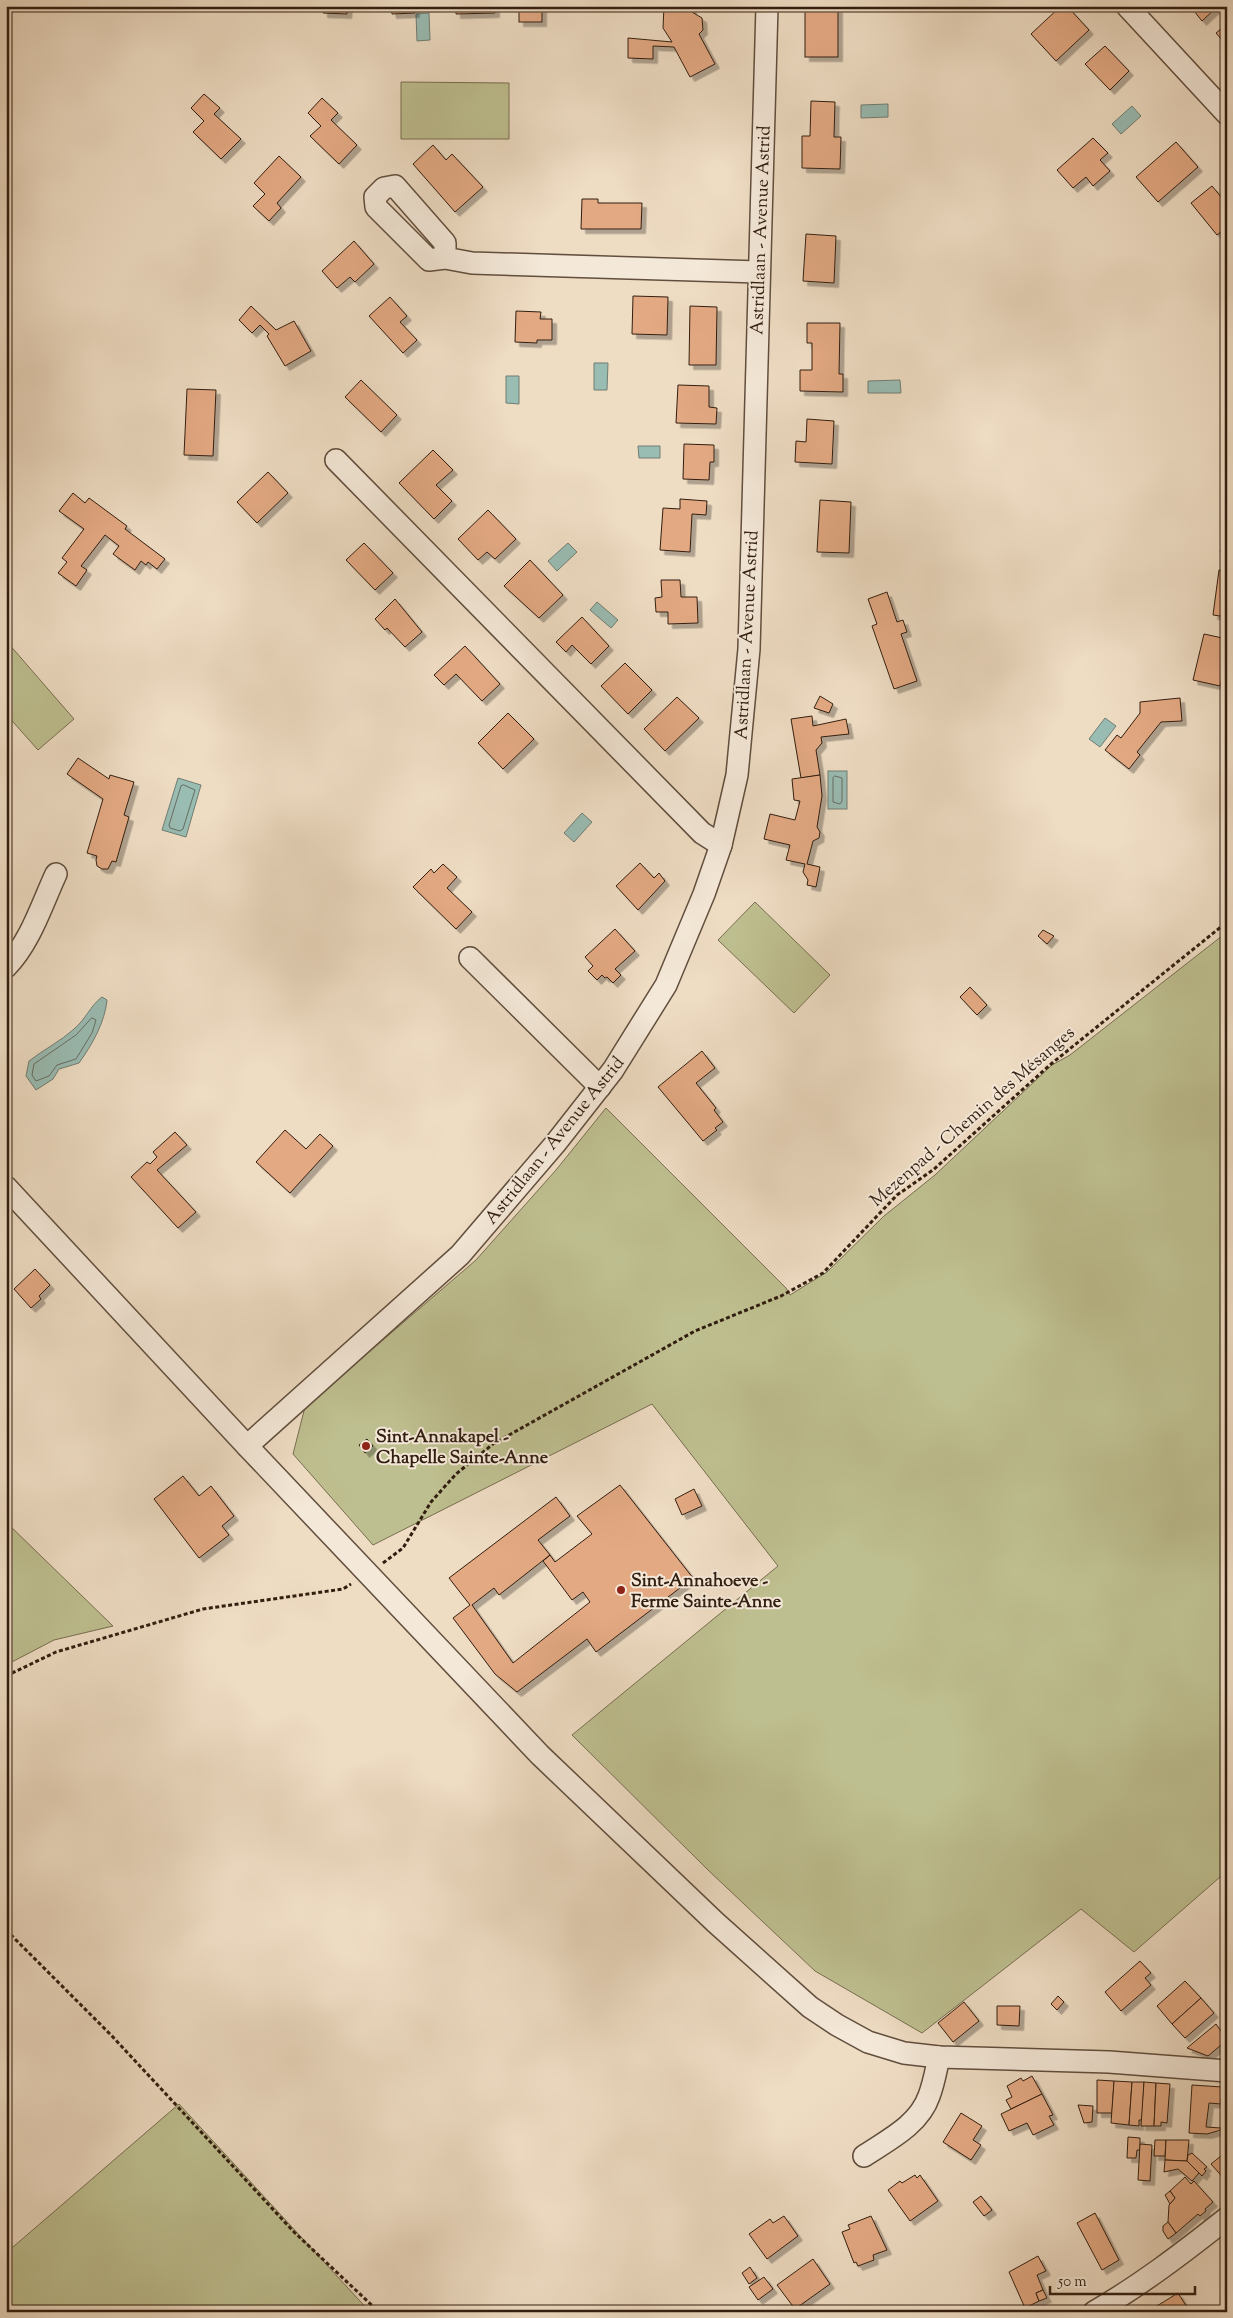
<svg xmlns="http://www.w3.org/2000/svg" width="1233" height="2318" viewBox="0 0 1233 2318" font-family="'Sorts Mill Goudy',serif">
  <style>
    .green { fill: #bebf90; stroke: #786e50 }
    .water { fill: #99bcb3; stroke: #707d72 }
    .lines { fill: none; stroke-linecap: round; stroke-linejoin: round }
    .shore { stroke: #666d62; stroke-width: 1 }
    .building { fill: #e3a983; stroke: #321e10; filter: url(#shadow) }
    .minor-casing { stroke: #614e3d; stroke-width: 24 }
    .path { stroke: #321e10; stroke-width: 3; stroke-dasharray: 4 2.5; stroke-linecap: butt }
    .minor { stroke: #f4e8d8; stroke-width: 21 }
    .poi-dot { fill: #8f2418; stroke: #f4e8d8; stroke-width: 2 }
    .labels { text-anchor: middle; stroke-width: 4; stroke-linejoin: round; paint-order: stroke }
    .street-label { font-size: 18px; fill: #321e10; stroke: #f4e8d8 }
    .poi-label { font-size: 18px; font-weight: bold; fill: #321e10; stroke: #f4e8d8; text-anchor: start }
  </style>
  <defs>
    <filter id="shadow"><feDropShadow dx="4.5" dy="4.5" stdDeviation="0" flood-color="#0004"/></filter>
  </defs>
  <rect width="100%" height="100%" fill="#eedcc3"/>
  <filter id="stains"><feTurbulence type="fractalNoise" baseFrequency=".004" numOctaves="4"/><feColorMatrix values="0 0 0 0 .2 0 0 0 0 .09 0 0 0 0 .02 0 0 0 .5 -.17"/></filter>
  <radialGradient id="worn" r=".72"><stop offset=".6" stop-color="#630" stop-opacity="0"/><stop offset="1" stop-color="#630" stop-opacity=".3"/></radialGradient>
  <g class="green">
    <polygon points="401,82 509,83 509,139 401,139"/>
    <polygon points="8,643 74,719 38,750 6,714 6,645"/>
    <polygon points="755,902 830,975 794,1013 718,940"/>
    <polygon points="1227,932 1227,1871 1134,1952 1081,1909 922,2033 815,1971 709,1871 572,1735 778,1566 652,1404 373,1545 293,1454 305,1407 476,1260 556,1170 606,1108 786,1288 790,1295 827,1272 884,1216 935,1175 1052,1065 1070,1055"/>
    <polygon points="6,1522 113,1626 54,1640 6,1665"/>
    <polygon points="179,2104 370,2312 6,2312 6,2253"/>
  </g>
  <g class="water">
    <polygon points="429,13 430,40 417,41 416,14"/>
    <polygon points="888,104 888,117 861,118 861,105"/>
    <polygon points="1132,106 1141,116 1121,134 1112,124"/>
    <polygon points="594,363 608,363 607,390 594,390"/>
    <polygon points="506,376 519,376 519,404 506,403"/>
    <polygon points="900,380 901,393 868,393 868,381"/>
    <polygon points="638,446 660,446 660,458 639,458"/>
    <polygon points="568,543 577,552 557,571 548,561"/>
    <polygon points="597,602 618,620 611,628 590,610"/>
    <polygon points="1105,718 1116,726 1100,747 1089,739"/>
    <rect x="828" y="771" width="19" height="38"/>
    <polygon points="178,778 201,785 186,837 162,830"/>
    <polygon points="582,813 592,822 574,842 564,833"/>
    <path d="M102 997 107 1000C105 1022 92 1045 79 1063L59 1069 53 1079 36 1090 26 1076 29 1061C43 1050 61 1041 74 1029 86 1019 90 1006 102 997Z"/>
  </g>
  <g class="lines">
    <g class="shore">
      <polygon points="835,776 842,778 842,801 840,804 833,802 833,778"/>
      <polygon points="184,785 195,790 183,829 180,831 170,828 169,825 181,786"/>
      <polygon points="92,1018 96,1020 92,1033 76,1059 57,1065 49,1076 36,1081 32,1075 34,1064 76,1035"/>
    </g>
  </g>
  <g class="building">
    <polygon points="323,6 348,6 347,14 323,13"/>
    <polygon points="391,6 430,6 430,7 415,7 415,13 392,14"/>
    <polygon points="456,6 495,6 495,13 456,14"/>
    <rect x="519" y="6" width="23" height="16"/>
    <polygon points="664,6 692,6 692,12 702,18 703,30 699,34 715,64 690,77 674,47 653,46 653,59 628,58 628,38 672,42 663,28"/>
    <rect x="805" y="6" width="33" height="51"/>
    <polygon points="1061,6 1067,6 1089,30 1056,61 1031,34"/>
    <polygon points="1190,6 1218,6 1202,21"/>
    <polygon points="1227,24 1227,46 1216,33"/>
    <polygon points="1105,46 1129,71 1110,90 1085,64"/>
    <polygon points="204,94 220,108 214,114 241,139 221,159 193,132 204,121 191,108"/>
    <polygon points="322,98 338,113 331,120 357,145 339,164 310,136 321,126 308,113"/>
    <polygon points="811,101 835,102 834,137 841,137 840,169 802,168 802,136 810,136"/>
    <polygon points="1093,138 1108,153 1100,160 1110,171 1093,186 1086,177 1073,188 1057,170"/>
    <polygon points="1176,142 1198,167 1158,202 1136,177"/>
    <polygon points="433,145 446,160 452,154 483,187 455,212 413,164"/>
    <polygon points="279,156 301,177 277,203 281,208 269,221 253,206 265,194 254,183"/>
    <polygon points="1212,186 1227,204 1227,227 1217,235 1191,203"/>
    <polygon points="582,199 598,199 598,203 642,203 641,229 581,229"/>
    <polygon points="806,234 836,236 834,283 803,281"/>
    <polygon points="354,241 374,264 355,282 350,277 337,288 322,271"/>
    <polygon points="633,296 668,297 667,335 632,334"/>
    <polygon points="390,297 407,316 400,322 417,340 403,353 369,316"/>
    <polygon points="251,306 276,330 294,321 311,351 285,366 267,336 269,334 260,325 252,333 239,320"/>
    <polygon points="690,306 717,307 716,365 689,365"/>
    <polygon points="516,311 541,312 540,319 552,319 552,340 537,340 537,343 515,342"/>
    <polygon points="807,323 840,323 839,374 843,374 843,392 800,391 800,370 812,370 812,343 807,343"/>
    <polygon points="361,380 397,415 381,432 345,397"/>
    <polygon points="678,385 709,386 709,407 717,408 716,424 676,423"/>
    <polygon points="187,389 216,390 213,456 184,455"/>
    <polygon points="807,419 834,421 832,464 795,462 796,441 806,442"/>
    <polygon points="684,444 714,445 714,462 710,462 709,480 683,479"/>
    <polygon points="433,450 453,470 436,485 452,501 434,519 399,483"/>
    <polygon points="268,472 288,493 257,523 237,502"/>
    <polygon points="73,493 85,503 89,498 127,526 125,529 165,559 157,569 148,562 146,565 141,561 135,570 113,554 119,546 105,535 81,566 87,570 76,586 58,573 67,562 62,558 84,529 59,511"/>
    <polygon points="680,499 707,501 706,515 692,514 690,552 660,550 663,508 680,509"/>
    <polygon points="820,500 851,502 849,553 817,552"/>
    <polygon points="1227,505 1227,553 1221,552"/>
    <polygon points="488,510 516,539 495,559 487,552 478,560 458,539"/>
    <polygon points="364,543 393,573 375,590 346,560"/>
    <polygon points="530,560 563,595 539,618 504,586"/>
    <polygon points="1219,570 1227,571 1227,617 1213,615"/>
    <polygon points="661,580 680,580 681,597 697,597 698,623 668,624 668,612 656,612 655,598 662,597"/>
    <polygon points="887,592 897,622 903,620 907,632 901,634 917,681 894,689 872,626 877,624 868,599"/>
    <polygon points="395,599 422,632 405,647 387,628 385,630 375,619"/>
    <polygon points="582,617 609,646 591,664 572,645 566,652 556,642"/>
    <polygon points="1204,634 1227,639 1227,658 1220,686 1193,680"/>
    <polygon points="465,646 500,684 482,701 456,674 444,685 434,675"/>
    <polygon points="625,663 652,690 628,714 601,686"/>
    <polygon points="820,696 833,704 829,713 814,708"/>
    <polygon points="677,697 699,718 665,751 644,729"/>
    <polygon points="1180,698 1182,721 1161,722 1137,752 1140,755 1129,769 1105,750 1117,735 1121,738 1140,713 1140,702"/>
    <polygon points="508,713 534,739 503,769 478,743"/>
    <polygon points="812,716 813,726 846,719 849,734 821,737 822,743 816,750 820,775 801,778 791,719"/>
    <polygon points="78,758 109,779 110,775 134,782 124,815 129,817 116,862 112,861 108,869 102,869 97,866 96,860 97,856 87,853 103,799 67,774"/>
    <polygon points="820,775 822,796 817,827 820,832 819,838 813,841 807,864 820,867 816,887 807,885 808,880 803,872 805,864 786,860 790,845 764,839 770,814 795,820 800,801 794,800 792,779"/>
    <polygon points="640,863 654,878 659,873 665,881 638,910 616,886"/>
    <polygon points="443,864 457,877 447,888 472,912 456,929 413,887 431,869 434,873"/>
    <polygon points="615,929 635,951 615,969 621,975 613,983 607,977 605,978 602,975 597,980 588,971 593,966 585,957"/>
    <polygon points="1043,930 1054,936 1047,944 1038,936"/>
    <polygon points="970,987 987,1005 977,1015 960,997"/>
    <polygon points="702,1051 715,1068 696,1083 716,1108 714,1110 723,1122 715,1128 717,1130 703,1141 658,1087"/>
    <polygon points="285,1130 306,1149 320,1134 333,1146 290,1193 256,1162"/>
    <polygon points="175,1132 187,1145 157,1170 196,1212 178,1228 131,1177 147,1162 150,1164 157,1157 153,1152"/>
    <polygon points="35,1269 50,1285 39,1296 41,1299 31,1308 14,1289"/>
    <polygon points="367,1439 373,1446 365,1453 359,1445"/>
    <polygon points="183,1476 199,1496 211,1486 234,1516 222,1526 229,1535 199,1558 154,1499"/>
    <polygon points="620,1485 693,1578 596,1652 587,1639 517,1692 495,1674 453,1618 470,1605 449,1578 556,1497 570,1516 538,1540 550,1555 499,1595 494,1588 472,1605 513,1663 590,1602 583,1592 572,1600 543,1561 550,1555 555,1562 592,1534 577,1516"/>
    <polygon points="694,1489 702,1506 682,1515 675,1499"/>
    <polygon points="1140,1961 1151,1973 1145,1978 1151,1985 1121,2011 1105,1992"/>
    <polygon points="1185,1981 1201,1998 1172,2024 1157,2006"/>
    <polygon points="1058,1996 1064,2002 1057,2010 1051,2004"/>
    <polygon points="1201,1998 1214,2013 1185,2038 1172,2024"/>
    <polygon points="964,2002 979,2021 953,2042 938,2023"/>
    <polygon points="997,2006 1020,2006 1019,2026 997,2025"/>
    <polygon points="1216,2024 1227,2040 1208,2056 1187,2048"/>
    <polygon points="1032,2076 1042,2094 1011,2109 1006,2100 1012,2097 1007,2086 1021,2078 1023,2081"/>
    <polygon points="1097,2080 1114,2081 1112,2113 1097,2113"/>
    <polygon points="1114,2081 1132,2082 1129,2125 1111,2123"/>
    <polygon points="1132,2082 1144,2082 1142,2120 1139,2120 1139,2126 1129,2125"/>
    <polygon points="1144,2082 1156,2083 1154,2126 1141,2126"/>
    <polygon points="1156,2083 1170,2084 1167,2123 1161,2122 1161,2126 1154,2126"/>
    <polygon points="1192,2085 1222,2087 1221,2104 1209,2103 1206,2127 1221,2128 1221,2130 1207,2134 1189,2133"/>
    <polygon points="1042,2094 1053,2115 1049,2116 1054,2125 1033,2135 1027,2123 1009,2131 1001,2114"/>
    <polygon points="1078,2105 1093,2106 1092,2122 1084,2123"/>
    <polygon points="961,2113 982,2126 973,2140 981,2145 971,2160 943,2142"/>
    <polygon points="1128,2137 1140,2138 1140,2150 1137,2150 1136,2158 1127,2158"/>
    <polygon points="1155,2140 1166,2140 1165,2156 1154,2156"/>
    <polygon points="1166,2140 1189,2140 1187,2161 1165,2160"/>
    <polygon points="1140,2144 1152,2145 1150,2181 1138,2180"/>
    <polygon points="1226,2152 1227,2153 1227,2182 1211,2164"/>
    <polygon points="1192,2153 1207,2167 1204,2169 1206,2171 1202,2176 1187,2161 1188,2155"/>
    <polygon points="1165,2160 1187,2161 1199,2173 1192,2181 1178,2169 1164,2172"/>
    <polygon points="915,2175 917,2178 920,2175 938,2201 910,2221 888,2190 900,2181 902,2183"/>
    <polygon points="1185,2177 1191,2184 1194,2181 1213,2202 1205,2209 1206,2211 1200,2216 1198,2214 1176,2233 1168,2222 1169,2205 1175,2198 1170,2191"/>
    <polygon points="1170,2191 1175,2198 1170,2204 1165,2195"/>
    <polygon points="981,2196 992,2210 984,2216 973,2202"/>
    <polygon points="1095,2213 1119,2260 1102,2270 1077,2223"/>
    <polygon points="784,2216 798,2236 767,2259 749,2234 770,2219 773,2223"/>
    <polygon points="871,2216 887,2250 873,2255 874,2260 858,2266 856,2262 854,2263 842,2232 850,2229 848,2225"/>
    <polygon points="1168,2222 1176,2233 1168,2239 1163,2231 1163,2226"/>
    <polygon points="1038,2256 1046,2271 1037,2275 1043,2290 1036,2293 1039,2301 1025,2308 1009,2272"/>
    <polygon points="813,2259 830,2284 795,2309 777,2285"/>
    <polygon points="750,2267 757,2278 749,2284 742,2273"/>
    <polygon points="764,2277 773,2289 758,2300 749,2287"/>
    <polygon points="1043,2290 1047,2298 1039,2301 1036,2293"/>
    <polygon points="1178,2293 1190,2312 1154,2312 1152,2309"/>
  </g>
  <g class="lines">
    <defs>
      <g id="minor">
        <polyline points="1127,6 1227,114"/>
        <polyline points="445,258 429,260 376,207 375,197 384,188 395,186 445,243 445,258 472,263 759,272"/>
        <polyline points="336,460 702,833 721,845"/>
        <polyline points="470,958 600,1087"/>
        <path d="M6 967C30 943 42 904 56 874"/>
        <polyline points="6,1187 247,1446 540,1755 715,1922 810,2007 837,2025 868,2042 904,2053 939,2057 1109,2062 1227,2071"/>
        <polyline points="247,1446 460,1255 555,1144 613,1070 666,985 704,894 721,845 737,775 749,649 767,6"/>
        <path d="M864 2156C888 2140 919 2125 929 2096 934 2083 936 2070 939 2057"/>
        <path d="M1094 2312C1141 2285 1184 2252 1227 2218"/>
      </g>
    </defs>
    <use href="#minor" class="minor-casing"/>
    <g class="path">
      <polyline points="383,1563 403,1548 431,1502 456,1474 493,1444 695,1331 781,1296 823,1273 897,1195 933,1170 1051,1064 1227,922"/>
      <polyline points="6,1676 56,1652 203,1609 343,1589 351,1584"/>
      <polyline points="6,1930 112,2036 294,2232 379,2312"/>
    </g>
    <use href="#minor" class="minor"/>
  </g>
  <g class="poi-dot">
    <circle cx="366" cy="1446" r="5"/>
    <circle cx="621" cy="1590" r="5"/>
  </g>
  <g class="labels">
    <g class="street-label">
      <text transform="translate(760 230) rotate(-88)" y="6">Astridlaan - Avenue Astrid</text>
      <text transform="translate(746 635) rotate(-87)" y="6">Astridlaan - Avenue Astrid</text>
      <text transform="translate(972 1116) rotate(-41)" y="6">Mezenpad - Chemin des Mésanges</text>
      <text transform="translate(554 1140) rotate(-51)" y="6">Astridlaan - Avenue Astrid</text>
    </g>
    <g class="poi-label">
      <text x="376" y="1442">Sint-Annakapel -<tspan x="376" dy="21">Chapelle Sainte-Anne</tspan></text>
      <text x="631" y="1586">Sint-Annahoeve -<tspan x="631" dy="21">Ferme Sainte-Anne</tspan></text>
    </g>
  </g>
  <rect width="1233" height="2318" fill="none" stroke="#eedcc3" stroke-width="25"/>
  <rect x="8" y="8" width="1218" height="2303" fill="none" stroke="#321e10" stroke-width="2.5"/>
  <rect x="12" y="12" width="1208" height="2293" fill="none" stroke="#321e10"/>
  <path d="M1050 2286v8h145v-8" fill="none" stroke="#321e10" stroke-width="2.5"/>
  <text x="1058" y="2286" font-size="15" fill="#321e10" stroke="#f4e8d8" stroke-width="4" paint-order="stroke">50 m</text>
  <rect width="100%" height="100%" filter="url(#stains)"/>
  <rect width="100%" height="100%" fill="url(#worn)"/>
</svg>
